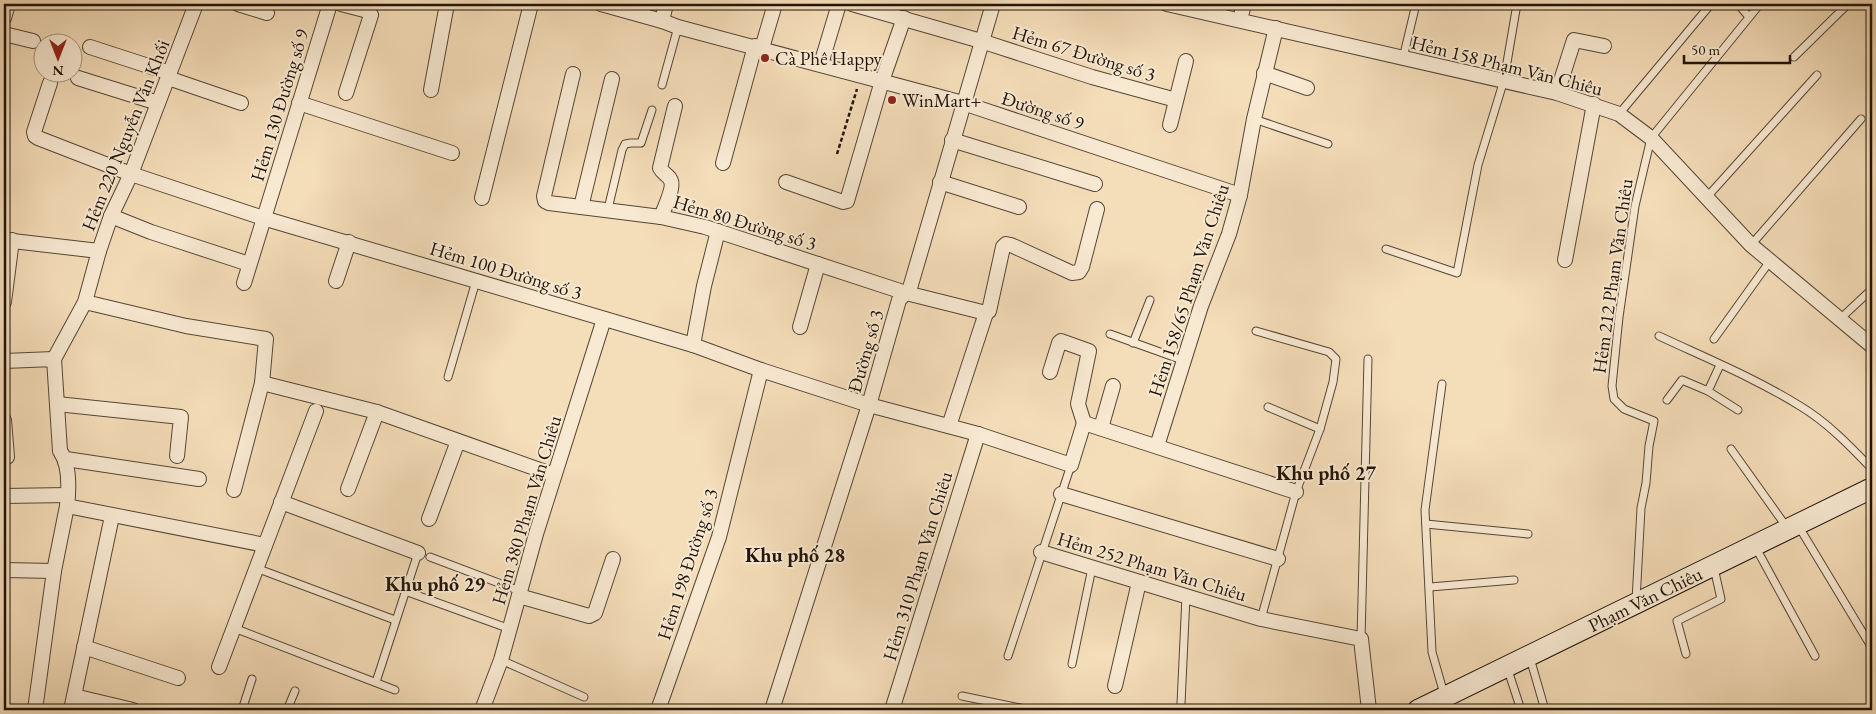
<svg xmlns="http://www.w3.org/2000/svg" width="1876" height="714" viewBox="0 0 1876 714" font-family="'EB Garamond',serif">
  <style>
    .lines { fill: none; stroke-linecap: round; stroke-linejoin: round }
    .service-casing { stroke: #564635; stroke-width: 9 }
    .minor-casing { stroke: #564635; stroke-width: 16 }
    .secondary-casing { stroke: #211409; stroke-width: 22 }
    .path { stroke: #211409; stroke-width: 2.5; stroke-dasharray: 4 2.5; stroke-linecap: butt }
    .service { stroke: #f8e9d2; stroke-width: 7 }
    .minor { stroke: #f8e9d2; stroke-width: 14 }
    .secondary { stroke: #f8e9d2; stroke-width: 20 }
    .poi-dot { fill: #8f2418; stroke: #f8e9d2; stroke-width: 2 }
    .labels { text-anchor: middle; stroke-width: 4; stroke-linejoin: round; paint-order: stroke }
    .street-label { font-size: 19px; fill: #211409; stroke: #f8e9d2 }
    .poi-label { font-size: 19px; fill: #211409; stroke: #f8e9d2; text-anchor: start }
    .neighbourhood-label { font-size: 20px; font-weight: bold; fill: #211409; stroke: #f8e9d2 }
  </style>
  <rect width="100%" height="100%" fill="#f4ddb9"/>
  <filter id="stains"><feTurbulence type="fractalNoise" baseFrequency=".004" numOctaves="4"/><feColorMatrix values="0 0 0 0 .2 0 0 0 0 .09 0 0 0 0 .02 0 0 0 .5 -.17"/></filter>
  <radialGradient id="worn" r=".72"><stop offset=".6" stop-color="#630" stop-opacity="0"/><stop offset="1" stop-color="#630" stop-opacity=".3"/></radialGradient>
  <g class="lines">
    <defs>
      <g id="service">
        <polyline points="1738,4 1749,17"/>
        <polyline points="1794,57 1848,4"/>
        <polyline points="1403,58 1416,4"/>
        <polyline points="662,85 678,27"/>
        <polyline points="1619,114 1711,4"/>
        <polyline points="1254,119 1328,144"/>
        <polyline points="1707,197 1817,75"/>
        <polyline points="608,209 622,150 625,144 631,143 641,143 652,110"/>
        <polyline points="1751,245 1861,119"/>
        <polyline points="1386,249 1457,273 1478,165 1504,80 1517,4"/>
        <polyline points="1840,319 1872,289"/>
        <polyline points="1256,331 1329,352 1336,359 1333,382 1320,429 1296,492 1261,619"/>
        <polyline points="1110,334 1185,361"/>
        <path d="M1659 336C1706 358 1755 378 1800 406 1827 422 1851 447 1872 469"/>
        <polyline points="1714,339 1770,261"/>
        <polyline points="1133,343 1150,300"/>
        <polyline points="1720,365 1708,391 1738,410"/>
        <polyline points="448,377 476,281"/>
        <polyline points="1442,384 1425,510 1432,652 1444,694"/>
        <polyline points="1667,400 1682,380 1708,391"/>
        <polyline points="1268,407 1320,429"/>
        <polyline points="1731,449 1788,529"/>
        <polyline points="1426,524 1528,534"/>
        <polyline points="1799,527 1872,648"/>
        <polyline points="1756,548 1815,656"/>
        <polyline points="430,557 520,591"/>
        <polyline points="256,568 395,620"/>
        <polyline points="1430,587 1514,580"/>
        <polyline points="405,591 510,629"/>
        <polyline points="1636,601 1641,508 1646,483 1649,446 1654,421 1624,409 1614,399 1612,386 1619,317 1635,206 1651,138 1760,4"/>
        <polyline points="234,628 395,690"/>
        <polyline points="1361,639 1368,359"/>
        <polyline points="1686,654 1677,621 1721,599 1714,568"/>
        <polyline points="1008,656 1071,465"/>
        <polyline points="1530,658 1545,710"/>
        <polyline points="501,660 584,697"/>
        <polyline points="1072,664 1092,568"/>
        <polyline points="1507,667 1521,710"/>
        <polyline points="376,682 418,553"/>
        <polyline points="962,696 1030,710"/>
        <polyline points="1181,704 1186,596"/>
        <polyline points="242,710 252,679"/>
        <polyline points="287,710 295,691"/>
      </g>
      <g id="minor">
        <polyline points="238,4 267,13"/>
        <polyline points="341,4 368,11 371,15 346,93"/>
        <polyline points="601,4 662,21 678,27 963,103 1240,195"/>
        <polyline points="852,4 981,41 1092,77 1176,100"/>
        <polyline points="1167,4 1557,93 1619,114 1651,138 1751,245 1872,346"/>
        <polyline points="4,18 8,4"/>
        <polyline points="1240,20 1244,4"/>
        <polyline points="662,21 666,4"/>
        <polyline points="4,34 33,41"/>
        <polyline points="90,47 170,73"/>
        <polyline points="762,48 775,4"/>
        <polyline points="821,64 839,4"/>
        <polyline points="1264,73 1307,88"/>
        <polyline points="573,74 544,196 545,201 549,203 661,217 705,227 906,293 986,313 989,311 1003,247 1006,244 1011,245 1072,273 1079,272 1082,267 1097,209"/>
        <polyline points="78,78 158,103"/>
        <polyline points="168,78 241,103"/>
        <polyline points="50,83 34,132 35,136 38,138 131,174 263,218 693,345 761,370 869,405 978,434 1071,465 1084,423 1296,492"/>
        <polyline points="431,90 447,4"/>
        <polyline points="1557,93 1574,40 1604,46"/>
        <polyline points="299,103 452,153"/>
        <polyline points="1170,125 1186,61"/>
        <polyline points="952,140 1095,184"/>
        <polyline points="723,163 755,46"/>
        <polyline points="786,182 843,202 847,201 882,81 904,18"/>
        <polyline points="940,182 1019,207"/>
        <polyline points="482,198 531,4"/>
        <polyline points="581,207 612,79"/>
        <polyline points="111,216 151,232 249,264"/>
        <path d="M661 217C664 209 674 188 671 181 669 175 663 174 660 168L675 106"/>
        <polyline points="4,240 99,251 85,302 54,359"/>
        <polyline points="99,251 111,216 131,174 196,4"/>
        <polyline points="1565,260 1594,104"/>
        <polyline points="336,281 349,242"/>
        <polyline points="244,283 330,4"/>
        <polyline points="4,302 12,240"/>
        <polyline points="85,302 186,326 266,339 262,383 234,490"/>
        <polyline points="800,327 818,264"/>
        <polyline points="693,345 704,286 718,231"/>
        <path d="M4 361 54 359 60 451C70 465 69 489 67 506L54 571 35 710"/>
        <polyline points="1050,372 1059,343 1061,341 1089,351 1078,404 1084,423"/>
        <polyline points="262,383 377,412 554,475"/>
        <polyline points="57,404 181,417 177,456"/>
        <polyline points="4,420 7,457"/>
        <polyline points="949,426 986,313"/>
        <polyline points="1101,428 1113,386"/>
        <polyline points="1157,446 1201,306 1229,234 1240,195 1254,119 1276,28"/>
        <polyline points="66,459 199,479"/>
        <polyline points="348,489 377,412"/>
        <polyline points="1061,494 1278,559"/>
        <polyline points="4,496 68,495"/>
        <polyline points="281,502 418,553"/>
        <polyline points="67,506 265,545"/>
        <polyline points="429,519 458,441"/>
        <polyline points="1041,552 1261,619 1361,639 1369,710"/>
        <polyline points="4,570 54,571"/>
        <polyline points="519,596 589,616 595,613 613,559"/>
        <polyline points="84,647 178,678"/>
        <polyline points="219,667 316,411"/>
        <polyline points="1115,686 1139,582"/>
        <polyline points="74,696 133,710"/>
        <polyline points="71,710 112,516"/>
        <polyline points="482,710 501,660 536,534 604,319"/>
        <polyline points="658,710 719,537 761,370"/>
        <polyline points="772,710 869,405 899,300 910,288 993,4"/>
        <polyline points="892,710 978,434"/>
      </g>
      <polyline id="secondary" points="1418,710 1872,488"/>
    </defs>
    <use href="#service" class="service-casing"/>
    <use href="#minor" class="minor-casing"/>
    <use href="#secondary" class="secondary-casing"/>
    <polyline class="path" points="837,154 857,89"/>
    <use href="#service" class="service"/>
    <use href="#minor" class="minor"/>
    <use href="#secondary" class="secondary"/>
  </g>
  <g class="poi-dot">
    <circle cx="765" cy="58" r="5"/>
    <circle cx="892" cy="100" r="5"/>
  </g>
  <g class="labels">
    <g class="street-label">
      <text transform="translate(1084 53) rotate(17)" y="7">Hẻm 67 Đường số 3</text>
      <text transform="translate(1507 65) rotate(14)" y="7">Hẻm 158 Phạm Văn Chiêu</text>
      <text transform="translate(279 105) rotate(-73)" y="7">Hẻm 130 Đường số 9</text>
      <text transform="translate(1043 110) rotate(18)" y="7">Đường số 9</text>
      <text transform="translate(125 135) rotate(-68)" y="7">Hẻm 220 Nguyễn Văn Khối</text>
      <text transform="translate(745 222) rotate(17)" y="7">Hẻm 80 Đường số 3</text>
      <text transform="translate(506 270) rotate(17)" y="7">Hẻm 100 Đường số 3</text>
      <text transform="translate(1612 276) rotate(-82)" y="7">Hẻm 212 Phạm Văn Chiêu</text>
      <text transform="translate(1188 290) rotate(-72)" y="7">Hẻm 158/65 Phạm Văn Chiêu</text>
      <text transform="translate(865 351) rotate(-74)" y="7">Đường số 3</text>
      <text transform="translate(526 510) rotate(-73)" y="7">Hẻm 380 Phạm Văn Chiêu</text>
      <text transform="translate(687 564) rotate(-72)" y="7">Hẻm 198 Đường số 3</text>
      <text transform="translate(917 566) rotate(-73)" y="7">Hẻm 310 Phạm Văn Chiêu</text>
      <text transform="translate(1152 566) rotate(17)" y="7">Hẻm 252 Phạm Văn Chiêu</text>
      <text transform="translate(1645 599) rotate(-26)" y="7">Phạm Văn Chiêu</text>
    </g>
    <g class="poi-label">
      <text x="775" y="65">Cà Phê Happy</text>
      <text x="902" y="107">WinMart+</text>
    </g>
    <g class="neighbourhood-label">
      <text x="1326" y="480">Khu phố 27</text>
      <text x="795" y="562">Khu phố 28</text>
      <text x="435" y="591">Khu phố 29</text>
    </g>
  </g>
  <rect width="1876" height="714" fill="none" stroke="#f4ddb9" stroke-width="20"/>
  <rect x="5" y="5" width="1866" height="704" fill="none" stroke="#211409" stroke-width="2.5"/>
  <rect x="10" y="10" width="1856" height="694" fill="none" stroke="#211409"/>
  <g transform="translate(58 58) rotate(180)"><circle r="24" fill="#f8e9d2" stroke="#a29482"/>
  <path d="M0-4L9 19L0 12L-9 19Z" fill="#8f2418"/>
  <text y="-8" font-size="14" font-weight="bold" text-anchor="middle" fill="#211409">N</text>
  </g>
  <path d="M1684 55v8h106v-8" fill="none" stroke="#211409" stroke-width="2.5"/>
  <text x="1691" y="55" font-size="15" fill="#211409" stroke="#f8e9d2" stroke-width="4" paint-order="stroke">50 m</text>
  <rect width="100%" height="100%" filter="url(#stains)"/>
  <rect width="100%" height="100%" fill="url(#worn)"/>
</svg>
